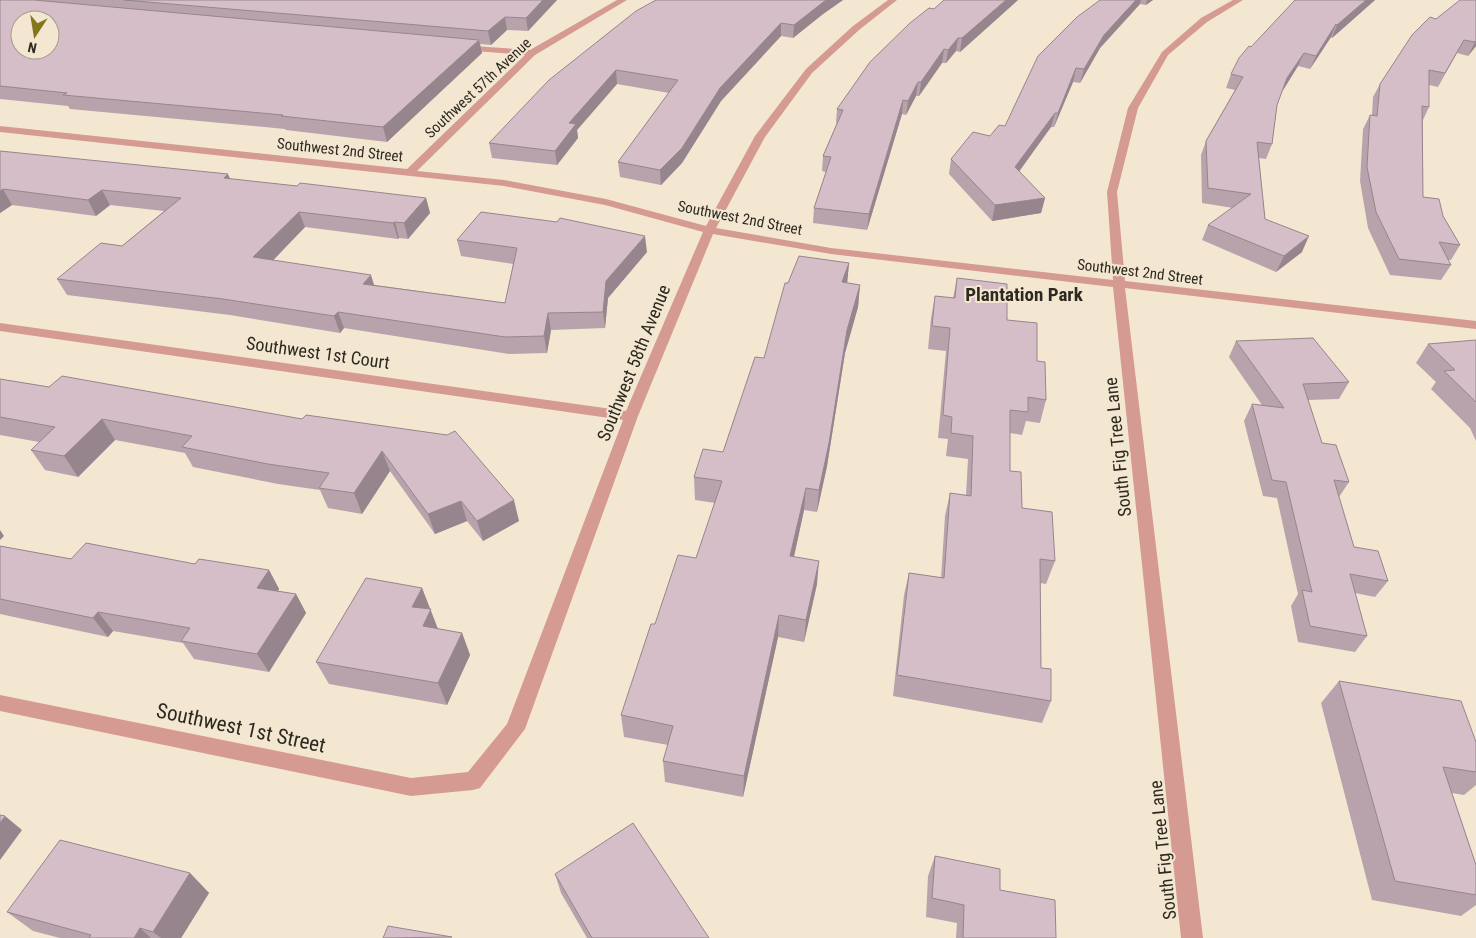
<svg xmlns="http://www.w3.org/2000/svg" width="1476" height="938" viewBox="0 0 1476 938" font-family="'Roboto Condensed',sans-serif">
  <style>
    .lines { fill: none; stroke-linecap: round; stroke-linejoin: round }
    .minor { fill: #d59a91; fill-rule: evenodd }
    .wall { fill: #b8a3ad }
    .shaded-wall { fill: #96858d }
    .building { fill: #d6bec9; stroke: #96858d; fill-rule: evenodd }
    .labels { text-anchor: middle; stroke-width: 4; stroke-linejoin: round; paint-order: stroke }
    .far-street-label { font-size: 15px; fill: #2d2921; stroke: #f3e7d2 }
    .street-label { font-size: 18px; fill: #2d2921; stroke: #f3e7d2 }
    .neighbourhood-label { font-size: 19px; font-weight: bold; fill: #2d2921; stroke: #f3e7d2 }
    .near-street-label { font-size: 21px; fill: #2d2921; stroke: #f3e7d2 }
  </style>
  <rect width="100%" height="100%" fill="#f3e7d2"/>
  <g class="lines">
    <polygon class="minor" points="617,0 627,0 535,55 417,171 504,180 606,199 706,226 755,136 806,69 853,26 888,0 897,0 859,30 812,73 765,137 716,228 831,248 1113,280 1107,192 1128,108 1162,52 1201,18 1233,0 1243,0 1207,22 1168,55 1138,108 1117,192 1125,281 1476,321 1476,329 1125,288 1203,938 1181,938 1113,287 831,254 713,234 638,416 525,729 480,788 473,790 411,796 0,711 0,695 411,778 468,772 507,724 623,420 0,331 0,323 626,411 703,232 605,205 504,186 0,132 0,126 407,169 525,55 462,50 459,49 459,45 530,50"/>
  </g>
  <g class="wall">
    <polygon points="0,0 557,0 528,31 507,30 491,45 480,44 482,53 387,142 286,130 285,129 70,109 68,106 0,99"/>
    <polygon points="656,0 843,0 823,14 793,38 781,36 721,101 682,163 661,185 620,177 618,162 669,93 617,84 577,130 578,138 557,165 492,158 489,143"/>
    <polygon points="1018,0 960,52 956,51 946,63 942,63 919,96 916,96 906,115 902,114 867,230 813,223 814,208 826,172 822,171 823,156 837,123 836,123 837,109 934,9"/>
    <polygon points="1100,0 1153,0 1146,5 1140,4 1100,48 1080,83 1073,82 1054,127 1051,127 1019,172 1045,198 1041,213 992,221 949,174 951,159 990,136 1005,126"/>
    <polygon points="1375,0 1332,38 1331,37 1310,69 1298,66 1282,91 1277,105 1272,144 1266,159 1259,158 1265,219 1302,252 1276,272 1202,240 1208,225 1233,208 1202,203 1201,155 1206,141 1235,90 1226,88 1231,74 1251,47"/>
    <polygon points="1476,0 1476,46 1468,56 1457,53 1438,87 1429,85 1429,107 1423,120 1423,197 1443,216 1460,245 1451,260 1448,260 1451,265 1441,280 1390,275 1368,228 1360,181 1363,129 1370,115 1372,115 1373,97 1380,84 1436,19"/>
    <polygon points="0,151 230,179 297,186 426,198 430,213 408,239 399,238 398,239 305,227 273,260 375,285 505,303 513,264 461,256 457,240 647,252 608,298 605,328 551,330 547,353 509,354 344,328 340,333 230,315 67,295 57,279 122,246 164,211 110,205 96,216 12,205 0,213"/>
    <polygon points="849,263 847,283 860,285 858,307 845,353 827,466 817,512 804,510 794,557 817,584 804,642 778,637 743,797 665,782 663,761 668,745 624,737 621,715 655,624 696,558 715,503 695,500 694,477 723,452 764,358 788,283"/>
    <polygon points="957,278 1007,320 1037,361 1046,400 1040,423 1026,421 1022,435 1010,433 1010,471 1022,508 1055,561 1046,584 1040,583 1041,668 1051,701 1042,723 893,696 904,595 909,573 941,578 945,516 950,493 966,495 968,459 946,456 948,439 938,438 946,351 928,349 931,318 935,296 953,298"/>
    <polygon points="1476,340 1476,441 1470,428 1431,389 1436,382 1416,363 1428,344"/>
    <polygon points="1236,341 1349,382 1339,399 1308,400 1322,443 1349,482 1339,497 1354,547 1388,581 1375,597 1355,593 1367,636 1355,652 1298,642 1291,606 1298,594 1277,498 1263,496 1244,421 1252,404 1262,405 1229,357"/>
    <polygon points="0,379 49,387 302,419 447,435 519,521 483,541 467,521 435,534 390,471 362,514 328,508 320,490 278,484 193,467 185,453 115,440 78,477 45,470 31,450 39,442 0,435"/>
    <polygon points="0,546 71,559 195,564 269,570 279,589 278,591 296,594 306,613 269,672 194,659 183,643 113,631 108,637 0,614"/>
    <polygon points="422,588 438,629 462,633 470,655 447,705 329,684 316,662"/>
    <polygon points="1339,681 1476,742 1476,785 1464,795 1452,793 1476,865 1476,905 1461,916 1372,900 1321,703"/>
    <polygon points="935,856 1000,890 1056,938 956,938 957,923 926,917 928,876"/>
    <polygon points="190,873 209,893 181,938 60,938 33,931 7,912"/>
    <polygon points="555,874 709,938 587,938 561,893"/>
  </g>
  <g class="shaded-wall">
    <polygon points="543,0 557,0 528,31 526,18"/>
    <polygon points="826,0 843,0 823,14 793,38 794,25"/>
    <polygon points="1006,0 1018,0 960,52 962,38"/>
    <polygon points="1136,0 1141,0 1140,4 1100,48 1080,83 1084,69 1104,35"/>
    <polygon points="1147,0 1153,0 1146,5"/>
    <polygon points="1366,0 1375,0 1332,38 1337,25"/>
    <polygon points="505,17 507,30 491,45 488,31"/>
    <polygon points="781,23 781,36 721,101 682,163 661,185 660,170 720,88"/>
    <polygon points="1336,24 1331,37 1310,69 1316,56"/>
    <polygon points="958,38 956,51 946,63 948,50"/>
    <polygon points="479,40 482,53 387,142 383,127"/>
    <polygon points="1476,41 1476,46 1468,56 1475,42"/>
    <polygon points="944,49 942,63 919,96 921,82"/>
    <polygon points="1304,53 1298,66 1282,92 1287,78"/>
    <polygon points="1076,68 1073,82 1054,127 1058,113"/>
    <polygon points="616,70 617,84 577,130 578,138 557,165 555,151 569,123"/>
    <polygon points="918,82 916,96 906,115 908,101"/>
    <polygon points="903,100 902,114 867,230 869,214"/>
    <polygon points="1055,113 1051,127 1011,182 1015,167"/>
    <polygon points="228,174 235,190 224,178"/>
    <polygon points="3,189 12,205 0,213 0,191"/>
    <polygon points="102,190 110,205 96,216 88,200"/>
    <polygon points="426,198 430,213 408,239 404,223"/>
    <polygon points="1045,198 1041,213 992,221 995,205"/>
    <polygon points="299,212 305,227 260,274 253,257"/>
    <polygon points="395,222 399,238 398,239 393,223"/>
    <polygon points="645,236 647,252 608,298 605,328 603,312 606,281"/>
    <polygon points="1309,236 1302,252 1276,272 1284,256"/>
    <polygon points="849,263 847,285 842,282"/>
    <polygon points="371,275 376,291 363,284"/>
    <polygon points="860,285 858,307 845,353 827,466 817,512 819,490 847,330"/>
    <polygon points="338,312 344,328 340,333 334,316"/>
    <polygon points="548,313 551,330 547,353 544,336"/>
    <polygon points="102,419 115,440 78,477 64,456"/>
    <polygon points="382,451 390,471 362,514 354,493"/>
    <polygon points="806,488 804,510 789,579 790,556"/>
    <polygon points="514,500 519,521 483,541 477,521"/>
    <polygon points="461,501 467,521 435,534 428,514"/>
    <polygon points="0,530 4,536 0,540"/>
    <polygon points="819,561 817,584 804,642 806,620"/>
    <polygon points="269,570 279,589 268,606 257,588"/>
    <polygon points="422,588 439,632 432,649 412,607"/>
    <polygon points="296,594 306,613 269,672 257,654"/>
    <polygon points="98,612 113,631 108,637 93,618"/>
    <polygon points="779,615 778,637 743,797 744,776"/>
    <polygon points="462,633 470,655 447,705 438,683"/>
    <polygon points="5,816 22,830 0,860 0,823"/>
    <polygon points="190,873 209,893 181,938 161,938 153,932"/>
    <polygon points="140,928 151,938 134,938"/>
  </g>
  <g class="building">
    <path d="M0 0H34L479 40 383 127 281 116 283 115 63 95 67 93 0 86ZM20 20H50V50H20Z"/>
    <polygon points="124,0 543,0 526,18 505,17 488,31"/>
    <polygon points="656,0 826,0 794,25 781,23 720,88 682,148 660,170 618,162 678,80 616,70 569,123 576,124 555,151 489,143 549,80 636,11"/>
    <polygon points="944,0 1006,0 962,38 958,38 948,50 944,49 921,82 918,82 908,101 903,100 869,214 814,208 831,157 823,156 843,110 837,109 870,62 910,23 929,8 934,9"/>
    <polygon points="1100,0 1136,0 1104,35 1084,69 1076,68 1058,113 1055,113 1015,167 1045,198 995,205 951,159 973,132 990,136 999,125 1005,126 1038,56 1077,17"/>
    <polygon points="1295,0 1366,0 1337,25 1336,24 1316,56 1304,53 1287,78 1277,105 1272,144 1257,142 1265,219 1309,236 1284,256 1208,225 1251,194 1208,188 1206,141 1243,77 1231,74 1239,58 1249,46 1251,47"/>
    <polygon points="1460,0 1476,0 1476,41 1475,42 1464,40 1445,73 1429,70 1429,107 1422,106 1423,197 1439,199 1443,216 1460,245 1439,242 1451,265 1399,259 1376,212 1367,167 1370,115 1377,116 1380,84 1412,35 1430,17 1436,19"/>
    <polygon points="0,151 228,174 224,178 297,186 300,183 426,198 404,223 395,222 393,223 299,212 253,257 371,275 363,284 505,303 517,248 457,240 481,212 557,222 560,218 645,236 606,281 603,312 548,313 544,336 505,337 338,312 334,316 223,299 57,279 101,243 122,246 181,198 102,190 88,200 3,189 0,191"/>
    <polygon points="799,256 849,263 842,282 860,285 847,330 829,443 819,490 806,488 790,556 819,561 806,620 779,615 744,776 663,761 673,726 621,715 651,624 655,624 678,555 696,558 722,481 694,477 703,449 723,452 755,357 764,358 785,283 788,283"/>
    <polygon points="957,278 1007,284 1007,320 1037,323 1037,361 1045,362 1046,400 1028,397 1028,412 1010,410 1010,471 1021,472 1022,508 1052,512 1055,561 1040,559 1041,668 1051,669 1051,701 897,675 909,573 944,578 950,493 971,496 973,436 951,433 952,417 943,415 950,328 932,326 935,296 955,298"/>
    <polygon points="1313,338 1349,382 1303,384 1322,443 1336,445 1349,482 1334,480 1354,547 1378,551 1388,581 1350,574 1367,636 1310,626 1302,590 1312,592 1286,482 1272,480 1252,404 1284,408 1236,341"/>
    <polygon points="1476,340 1476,402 1444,371 1455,370 1428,344"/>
    <polygon points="62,376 302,419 306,415 447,435 455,431 514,500 477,521 461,501 428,514 382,451 354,493 319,488 329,473 268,464 182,447 192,436 102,419 64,456 31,450 55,427 0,417 0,379 49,387"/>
    <polygon points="86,543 195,564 199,559 269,570 257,588 296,594 257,654 181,641 190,628 98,612 93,618 0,599 0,546 71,559"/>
    <polygon points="366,578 422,588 412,607 431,609 423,626 462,633 438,683 316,662"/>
    <polygon points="1339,681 1461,701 1476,742 1476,772 1443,767 1476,865 1476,895 1395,881"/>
    <polygon points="0,815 5,816 0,823"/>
    <polygon points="633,823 709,938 592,938 555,874"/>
    <polygon points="60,840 190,873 153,932 140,928 134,938 89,938 91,935 7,912"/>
    <polygon points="935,856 1000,869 1000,890 1055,900 1056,938 963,938 964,905 932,898"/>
    <polygon points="388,926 452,937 383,938"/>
  </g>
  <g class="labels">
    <g class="far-street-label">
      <text transform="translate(478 88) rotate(-43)" y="5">Southwest 57th Avenue</text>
      <text transform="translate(340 150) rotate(6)" y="5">Southwest 2nd Street</text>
      <text transform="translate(740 218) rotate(11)" y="5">Southwest 2nd Street</text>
      <text transform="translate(1140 272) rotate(7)" y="5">Southwest 2nd Street</text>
    </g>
    <g class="street-label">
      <text transform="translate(318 353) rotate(8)" y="6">Southwest 1st Court</text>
      <text transform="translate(634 363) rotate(-68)" y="6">Southwest 58th Avenue</text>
      <text transform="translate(1118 447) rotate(-96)" y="6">South Fig Tree Lane</text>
      <text transform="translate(1163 850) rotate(-96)" y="6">South Fig Tree Lane</text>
    </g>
    <g class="neighbourhood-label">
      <text x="1024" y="301">Plantation Park</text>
    </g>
    <g class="near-street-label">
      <text transform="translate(241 728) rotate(12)" y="7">Southwest 1st Street</text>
    </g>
  </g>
  <g transform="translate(35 35) rotate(192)"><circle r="24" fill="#f3e7d2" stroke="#a49b8b"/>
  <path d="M0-4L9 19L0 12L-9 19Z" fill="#82771c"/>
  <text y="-8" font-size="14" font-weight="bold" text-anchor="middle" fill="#2d2921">N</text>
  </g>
</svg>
